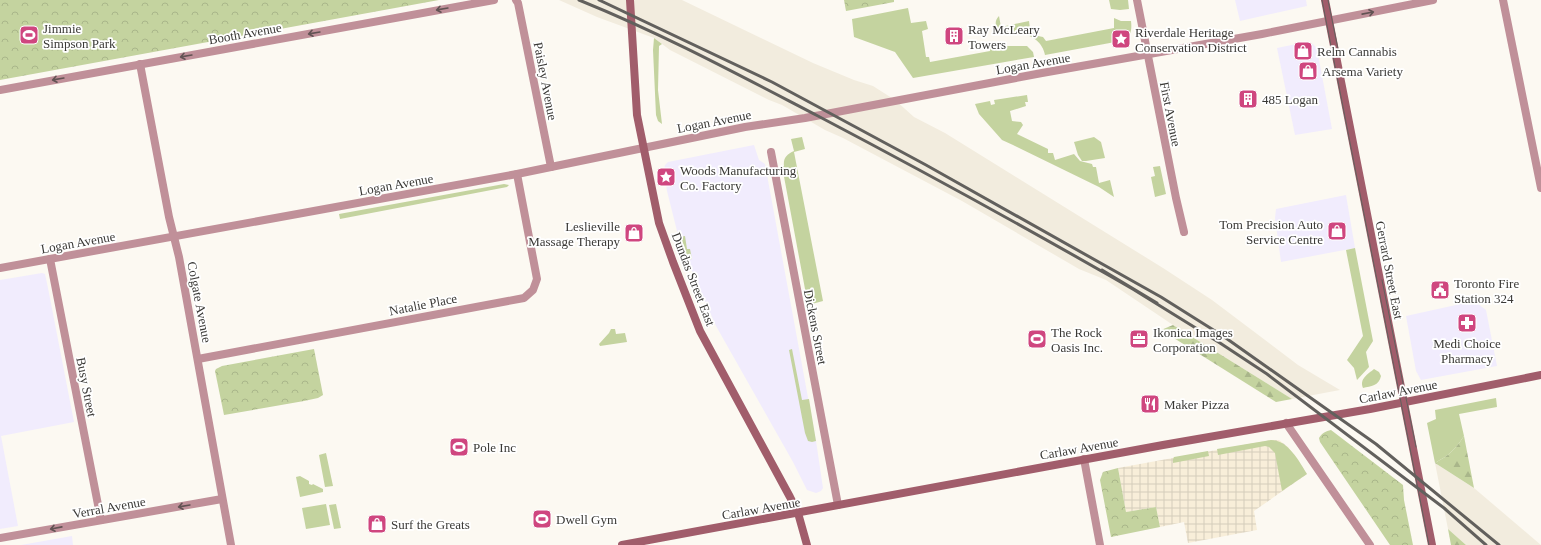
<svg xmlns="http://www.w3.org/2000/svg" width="1541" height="545" viewBox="0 0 1541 545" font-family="'Times New Roman',serif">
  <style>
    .commercial { fill: #f1ecfd }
    .industrial { fill: url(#industrial-grid) }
    .built { fill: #f2ecde }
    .green { fill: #c4d39f }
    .forest { fill: url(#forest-firs) }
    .park { fill: url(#park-crowns) }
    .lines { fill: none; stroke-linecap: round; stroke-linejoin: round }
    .street { stroke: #c09099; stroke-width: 8 }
    .secondary { stroke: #a15d6b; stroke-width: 8 }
    .tram { stroke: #62605d; stroke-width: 1 }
    .rail { stroke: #62605d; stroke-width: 3 }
    .oneway { stroke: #625354 }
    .labels { text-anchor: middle; stroke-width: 3.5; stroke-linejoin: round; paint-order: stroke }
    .poi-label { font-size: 13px; fill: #3a3936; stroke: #fff; text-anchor: start }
    .street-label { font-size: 13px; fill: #3a3936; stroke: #fff }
  </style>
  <defs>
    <pattern id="industrial-grid" width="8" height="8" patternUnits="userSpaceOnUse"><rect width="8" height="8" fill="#f8eed9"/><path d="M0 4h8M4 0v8" fill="none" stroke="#d5cdbb"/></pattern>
    <pattern id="forest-firs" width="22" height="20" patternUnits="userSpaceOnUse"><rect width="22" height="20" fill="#c4d39f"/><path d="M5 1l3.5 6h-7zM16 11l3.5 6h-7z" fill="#a9b68a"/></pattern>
    <pattern id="park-crowns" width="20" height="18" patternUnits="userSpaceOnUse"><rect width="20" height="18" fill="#c4d39f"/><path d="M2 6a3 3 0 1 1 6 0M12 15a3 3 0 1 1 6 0" fill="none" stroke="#a9b68a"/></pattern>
  </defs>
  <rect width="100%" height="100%" fill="#fcf9f2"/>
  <g class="commercial">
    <polygon points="1235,0 1306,0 1307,6 1240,21"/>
    <polygon points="1306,42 1313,44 1317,49 1332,129 1295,135 1277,48"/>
    <polygon points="754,145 759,160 765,164 816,441 823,488 821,491 816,493 807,490 793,462 716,326 687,260 677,231 667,191 664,170 665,165 668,162"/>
    <polygon points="1346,195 1355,248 1281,262 1275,218 1276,209"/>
    <polygon points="42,273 45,274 48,288 74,422 1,436 18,526 0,529 0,280"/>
    <polygon points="1474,301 1486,310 1497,366 1421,380 1416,371 1406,316"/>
    <polygon points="72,536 73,545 21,545"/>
  </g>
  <polygon class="industrial" points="1271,440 1279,440 1288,447 1307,474 1254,511 1257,530 1188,543 1184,522 1160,527 1156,507 1126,512 1118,468"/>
  <g class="built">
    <polygon points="559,0 682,0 813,63 854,80 873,86 895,100 914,117 945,133 1163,268 1212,300 1298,365 1340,390 1292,399 1173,325 1106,280 1079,269 962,201 843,138 825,130 782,105 769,100 670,50 654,38 597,17"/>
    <polygon points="1435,463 1474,488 1541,545 1466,545 1448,529"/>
  </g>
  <g class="green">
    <polygon points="1109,0 1128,0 1129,9 1120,10 1111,9"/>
    <polygon points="908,8 911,23 926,21 928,29 922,31 926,57 929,57 930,62 990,51 991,46 1027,46 1033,52 1034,57 913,78 895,52 854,37 852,19"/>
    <path d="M999 16 1001 27 1029 21 1030 29 1038 36 1043 37 1046 41 1114 28V18L1121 21H1131C1132 29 1131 34 1126 40L1045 55C1043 43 1032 34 1019 34 1012 33 1007 35 1000 33 995 27 994 21 999 16Z"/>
    <polygon points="654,38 662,44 659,46 658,90 662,124 658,121 656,115 653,50"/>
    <polygon points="1027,95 1028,102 1025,102 1026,106 1010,111 1012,121 1021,122 1023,125 1017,134 1048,149 1048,153 1053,153 1055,160 1074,154 1080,161 1092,164 1093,167 1096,167 1099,183 1110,180 1114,197 1099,187 1013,145 1002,140 979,114 975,104 990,101 991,105 995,104 994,100"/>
    <path d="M802 137 805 149 794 152 823 301 808 305 782 166H784C783 158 787 154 794 151L791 139Z"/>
    <polygon points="1094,137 1101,142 1105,158 1086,161 1082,161 1078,155 1074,142"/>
    <polygon points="1160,166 1166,194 1155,197 1151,177 1155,176 1153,167"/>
    <polygon points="504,184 509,185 507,187 340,219 339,214"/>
    <polygon points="685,236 687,249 690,249 692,259 687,260 680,237"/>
    <polygon points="1355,248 1373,341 1366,352 1369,367 1357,380 1359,388 1354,368 1347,360 1363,336 1346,250"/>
    <polygon points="611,329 615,329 616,334 625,333 627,342 600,346 599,344 609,333"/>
    <polygon points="792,349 802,400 809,399 816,441 812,442 808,441 805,433 789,350"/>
    <path d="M1374 369 1379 372 1381 376C1379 386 1371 386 1363 388 1359 379 1368 374 1374 369Z"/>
    <path d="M1496 398 1497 407 1459 414 1464 436C1455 450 1449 455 1435 463L1427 423 1436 419 1435 410Z"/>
    <path d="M1271 440C1288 440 1299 461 1307 474L1282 491 1275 453 1269 447 1265 446 1218 455 1217 449Z"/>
    <polygon points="1208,451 1209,456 1173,463 1173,459 1174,457"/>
    <polygon points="326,453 333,486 325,487 319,455"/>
    <polygon points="300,476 309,481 309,484 312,485 313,484 323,489 323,492 300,497 296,477"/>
    <polygon points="326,504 330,525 306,529 302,508"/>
    <polygon points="336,504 341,528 334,529 329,505"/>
  </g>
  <g class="forest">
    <polygon points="1173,325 1292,399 1276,402 1161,330"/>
    <path d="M1464 436 1474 488 1435 463C1449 455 1455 450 1464 436Z"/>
    <polygon points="1448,529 1466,545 1451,545"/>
  </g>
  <g class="park">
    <polygon points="0,0 439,0 0,80"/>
    <polygon points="844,0 894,0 894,2 846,11"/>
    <polygon points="314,349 323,395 318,398 304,401 224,415 215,371 216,369 222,366"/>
    <path d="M1331 430 1403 485 1404 500 1413 545H1390L1320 442 1319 438C1322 433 1326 431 1331 430Z"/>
    <polygon points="1118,468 1126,512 1156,507 1160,527 1111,537 1100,480 1103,472"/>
  </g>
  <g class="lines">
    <g class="street">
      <polyline points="516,0 518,3 551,167"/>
      <polyline points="1137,0 1176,198 1184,232"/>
      <polyline points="1503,0 1541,188"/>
      <polyline points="140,64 169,217 179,257 231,545"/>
      <polyline points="0,90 494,0"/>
      <polyline points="771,152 838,505"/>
      <polyline points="50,259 101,520"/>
      <polyline points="0,268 517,174 745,127 805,118 1042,73 1262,34 1433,0"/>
      <polyline points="198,359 524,298 533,290 537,279 517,174"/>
      <polyline points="1286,423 1370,545"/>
      <polyline points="1084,459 1100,545"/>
      <polyline points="0,538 222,499"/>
    </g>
    <g class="secondary">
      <polyline points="630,0 637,115 659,223 673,262 700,331 790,497 798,513 807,545"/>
      <polyline points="1325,0 1432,545"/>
      <polyline points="622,545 1163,445 1370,409 1541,375"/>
    </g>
    <g class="tram">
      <polyline points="1322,0 1429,545"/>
      <polyline points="1328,0 1339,54"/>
      <polyline points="1382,280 1416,447"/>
    </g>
    <g class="rail">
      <path d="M579 0C661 33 739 75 818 116 932 176 1045 238 1157 303L1102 270 1220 343 1267 374 1444 508 1486 545"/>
      <polyline points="599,0 772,82 926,165 1161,297 1223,336 1376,444 1499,545"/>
    </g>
  </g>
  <defs><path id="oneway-shaft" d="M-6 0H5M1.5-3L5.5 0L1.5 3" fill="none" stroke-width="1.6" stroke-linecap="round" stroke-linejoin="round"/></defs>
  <g class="oneway">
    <use href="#oneway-shaft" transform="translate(442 9) rotate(170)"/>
    <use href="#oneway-shaft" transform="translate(1368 13) rotate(-11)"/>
    <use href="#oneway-shaft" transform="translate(314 33) rotate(170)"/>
    <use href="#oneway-shaft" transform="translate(186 56) rotate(170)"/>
    <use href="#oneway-shaft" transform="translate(58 79) rotate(170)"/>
    <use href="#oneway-shaft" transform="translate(184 506) rotate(170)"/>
    <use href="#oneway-shaft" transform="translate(56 528) rotate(169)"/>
  </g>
  <defs>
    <symbol id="stadium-square" viewBox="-11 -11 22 22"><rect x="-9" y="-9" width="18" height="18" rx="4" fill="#cf467f" stroke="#fff"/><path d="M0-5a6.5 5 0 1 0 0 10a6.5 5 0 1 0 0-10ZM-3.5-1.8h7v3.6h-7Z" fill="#fff"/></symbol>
    <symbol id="building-square" viewBox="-11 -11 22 22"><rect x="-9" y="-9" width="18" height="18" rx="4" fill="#cf467f" stroke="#fff"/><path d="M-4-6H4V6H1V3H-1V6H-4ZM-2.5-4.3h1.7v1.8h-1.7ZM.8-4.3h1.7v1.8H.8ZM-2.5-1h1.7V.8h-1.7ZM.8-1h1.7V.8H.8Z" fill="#fff"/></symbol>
    <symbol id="sight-square" viewBox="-11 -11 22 22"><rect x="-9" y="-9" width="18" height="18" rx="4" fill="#cf467f" stroke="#fff"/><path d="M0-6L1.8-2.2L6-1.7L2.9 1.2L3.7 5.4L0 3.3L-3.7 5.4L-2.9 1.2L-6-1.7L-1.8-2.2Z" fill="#fff"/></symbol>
    <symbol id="shop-square" viewBox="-11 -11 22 22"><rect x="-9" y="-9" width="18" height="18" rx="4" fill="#cf467f" stroke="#fff"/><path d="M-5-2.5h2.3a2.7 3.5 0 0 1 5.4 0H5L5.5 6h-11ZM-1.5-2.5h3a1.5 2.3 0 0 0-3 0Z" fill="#fff"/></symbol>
    <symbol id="civic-square" viewBox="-11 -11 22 22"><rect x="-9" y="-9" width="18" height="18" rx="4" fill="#cf467f" stroke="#fff"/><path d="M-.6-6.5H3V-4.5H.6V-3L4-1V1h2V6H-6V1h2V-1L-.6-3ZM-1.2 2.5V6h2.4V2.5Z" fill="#fff"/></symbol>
    <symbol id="pharmacy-square" viewBox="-11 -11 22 22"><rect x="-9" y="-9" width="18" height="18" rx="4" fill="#cf467f" stroke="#fff"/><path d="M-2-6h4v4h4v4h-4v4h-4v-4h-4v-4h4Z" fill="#fff"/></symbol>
    <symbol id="office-square" viewBox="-11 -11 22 22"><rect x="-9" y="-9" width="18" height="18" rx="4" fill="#cf467f" stroke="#fff"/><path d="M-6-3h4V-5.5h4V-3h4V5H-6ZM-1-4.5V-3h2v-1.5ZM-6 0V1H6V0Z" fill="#fff"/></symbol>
    <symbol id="restaurant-square" viewBox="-11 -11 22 22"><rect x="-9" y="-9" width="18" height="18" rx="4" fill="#cf467f" stroke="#fff"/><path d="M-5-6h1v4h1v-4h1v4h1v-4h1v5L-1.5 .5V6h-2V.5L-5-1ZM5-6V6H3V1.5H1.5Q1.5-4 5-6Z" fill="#fff"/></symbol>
  </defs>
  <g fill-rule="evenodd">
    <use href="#stadium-square" x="18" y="24" width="22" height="22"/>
    <use href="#building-square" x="943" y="25" width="22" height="22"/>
    <use href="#sight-square" x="1110" y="28" width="22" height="22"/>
    <use href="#shop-square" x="1292" y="40" width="22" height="22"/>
    <use href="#shop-square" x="1297" y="60" width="22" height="22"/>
    <use href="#building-square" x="1237" y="88" width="22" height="22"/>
    <use href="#sight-square" x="655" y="166" width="22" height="22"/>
    <use href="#shop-square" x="1326" y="220" width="22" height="22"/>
    <use href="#shop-square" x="623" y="222" width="22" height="22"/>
    <use href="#civic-square" x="1429" y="279" width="22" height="22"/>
    <use href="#pharmacy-square" x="1456" y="312" width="22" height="22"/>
    <use href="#stadium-square" x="1026" y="328" width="22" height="22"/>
    <use href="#office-square" x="1128" y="328" width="22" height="22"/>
    <use href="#restaurant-square" x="1139" y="393" width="22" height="22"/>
    <use href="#stadium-square" x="448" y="436" width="22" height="22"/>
    <use href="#stadium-square" x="531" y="508" width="22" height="22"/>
    <use href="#shop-square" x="366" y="513" width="22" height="22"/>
  </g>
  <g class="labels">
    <g class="poi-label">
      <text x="43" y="33">Jimmie<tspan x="43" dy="15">Simpson Park</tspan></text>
      <text x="968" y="34">Ray McLeary<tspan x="968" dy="15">Towers</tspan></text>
      <text x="1135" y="37">Riverdale Heritage<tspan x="1135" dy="15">Conservation District</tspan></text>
      <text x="1317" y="56">Relm Cannabis</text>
      <text x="1322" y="76">Arsema Variety</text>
      <text x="1262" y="104">485 Logan</text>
      <text x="680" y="175">Woods Manufacturing<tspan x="680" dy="15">Co. Factory</tspan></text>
      <text x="1323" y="229" text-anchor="end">Tom Precision Auto<tspan x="1323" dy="15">Service Centre</tspan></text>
      <text x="620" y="231" text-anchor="end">Leslieville<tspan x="620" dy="15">Massage Therapy</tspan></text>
      <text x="1454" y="288">Toronto Fire<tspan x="1454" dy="15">Station 324</tspan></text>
      <text x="1051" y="337">The Rock<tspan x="1051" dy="15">Oasis Inc.</tspan></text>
      <text x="1153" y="337">Ikonica Images<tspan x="1153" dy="15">Corporation</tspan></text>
      <text x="1467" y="348" text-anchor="middle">Medi Choice<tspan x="1467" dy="15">Pharmacy</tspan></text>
      <text x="1164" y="409">Maker Pizza</text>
      <text x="473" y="452">Pole Inc</text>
      <text x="556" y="524">Dwell Gym</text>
      <text x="391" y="529">Surf the Greats</text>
    </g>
    <g class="street-label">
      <text transform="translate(245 33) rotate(-10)" y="5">Booth Avenue</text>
      <text transform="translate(1033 63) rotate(-10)" y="5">Logan Avenue</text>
      <text transform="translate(546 81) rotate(79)" y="5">Paisley Avenue</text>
      <text transform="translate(1171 114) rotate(79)" y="5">First Avenue</text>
      <text transform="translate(714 121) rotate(-11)" y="5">Logan Avenue</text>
      <text transform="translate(396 184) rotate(-10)" y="5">Logan Avenue</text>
      <text transform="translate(78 242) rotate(-10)" y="5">Logan Avenue</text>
      <text transform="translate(1390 270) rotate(79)" y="5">Gerrard Street East</text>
      <text transform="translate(694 279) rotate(69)" y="5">Dundas Street East</text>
      <text transform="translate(200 302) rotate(79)" y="5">Colgate Avenue</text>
      <text transform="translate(423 304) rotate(-11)" y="5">Natalie Place</text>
      <text transform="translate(816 327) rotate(79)" y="5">Dickens Street</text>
      <text transform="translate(87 387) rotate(79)" y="5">Busy Street</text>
      <text transform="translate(1398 391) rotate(-11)" y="5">Carlaw Avenue</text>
      <text transform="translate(1079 448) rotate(-10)" y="5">Carlaw Avenue</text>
      <text transform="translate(109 507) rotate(-10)" y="5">Verral Avenue</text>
      <text transform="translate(761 508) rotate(-10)" y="5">Carlaw Avenue</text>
    </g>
  </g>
</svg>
